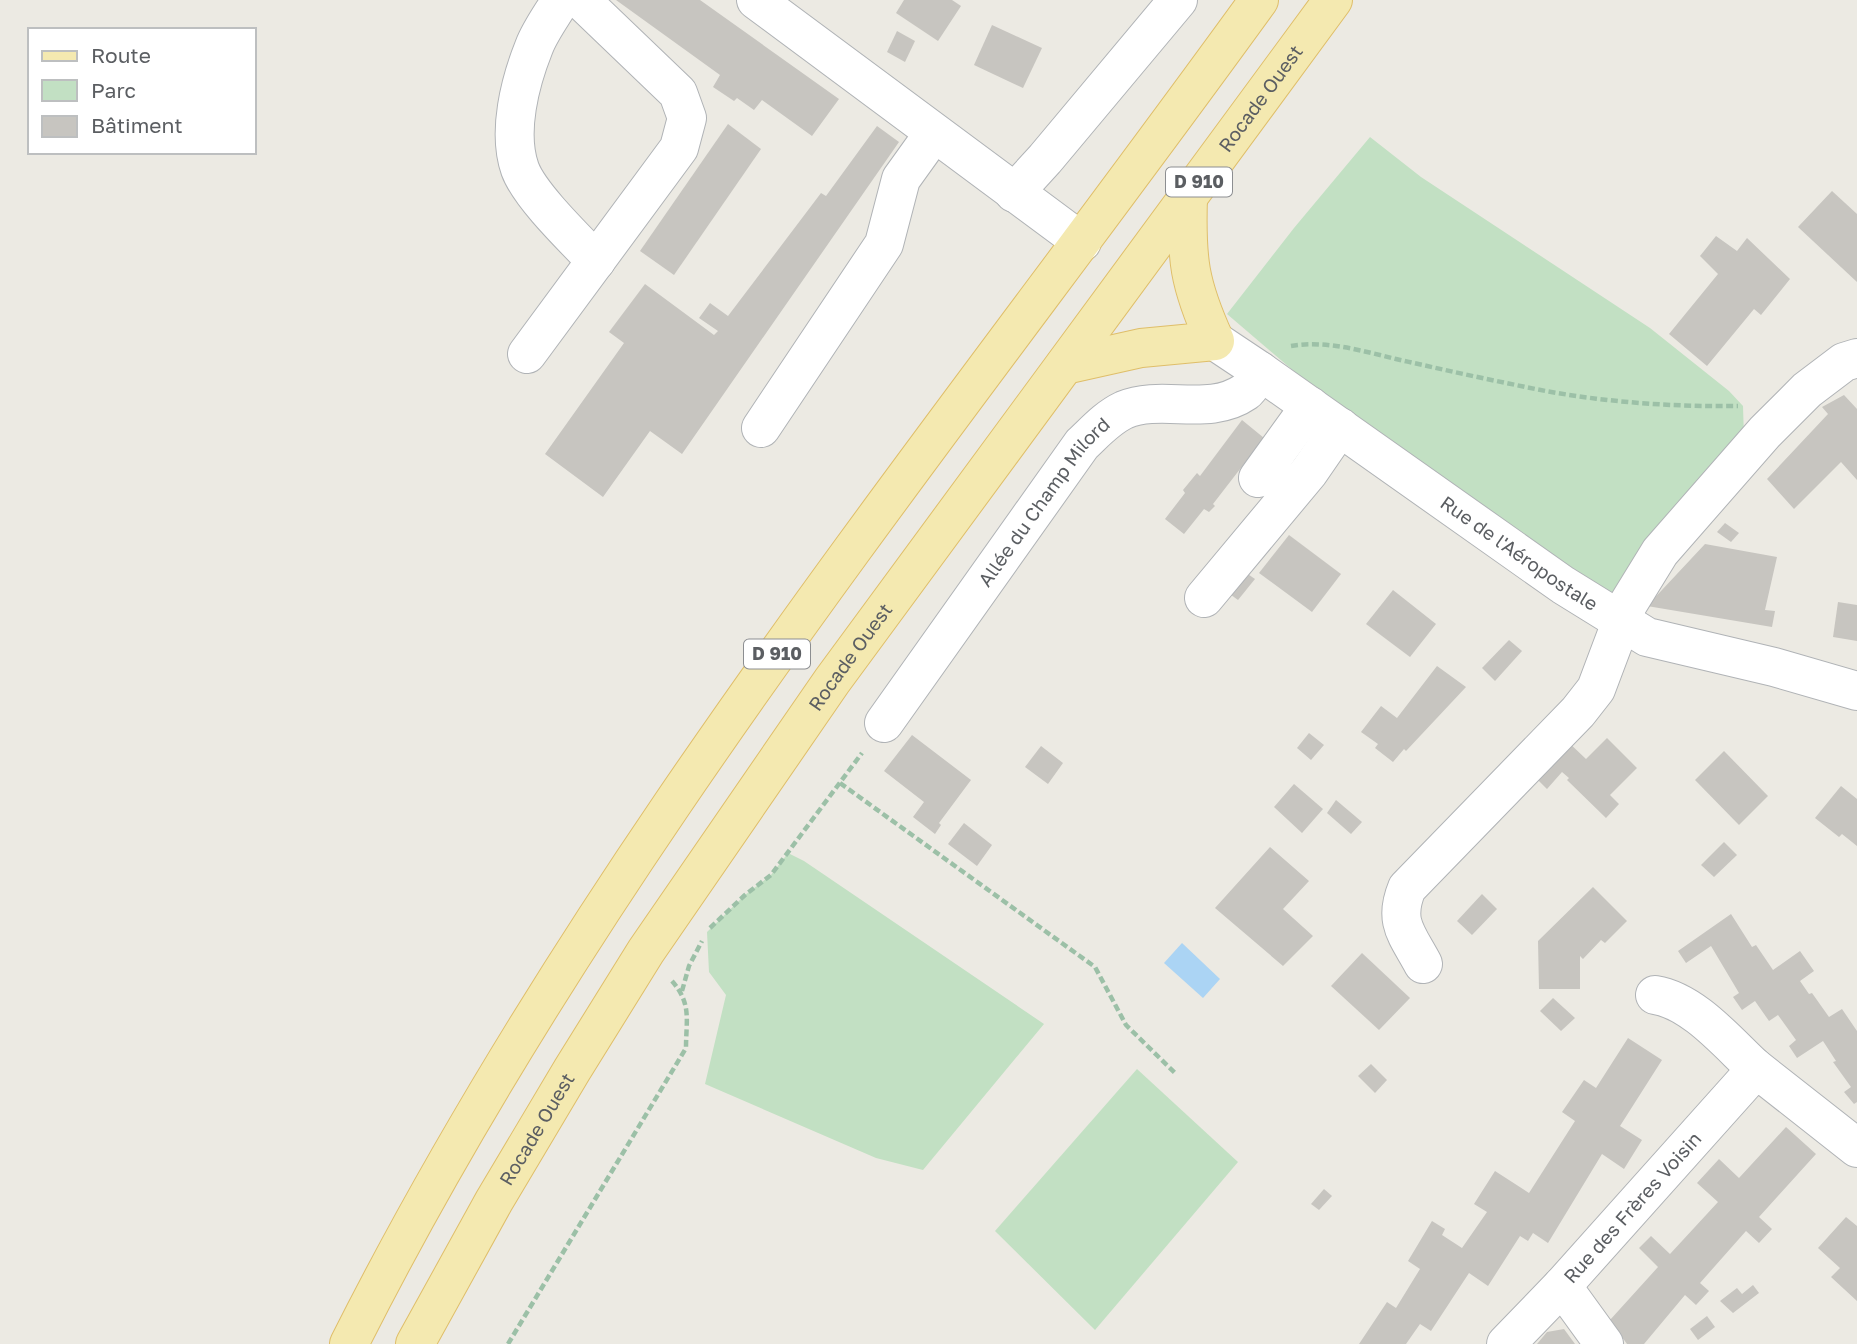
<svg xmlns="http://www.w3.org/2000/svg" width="1857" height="1344" viewBox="0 0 1857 1344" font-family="'Golos Text',sans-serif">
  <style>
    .green { fill: #c2e0c3 }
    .water { fill: #abd4f4 }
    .building { fill: #c7c5c0 }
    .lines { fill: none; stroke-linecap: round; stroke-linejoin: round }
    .minor-casing { stroke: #b0b3b6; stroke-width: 40 }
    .major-casing { stroke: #dfbe69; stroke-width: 40 }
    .path { stroke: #9cc0a7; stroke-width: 4.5; stroke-dasharray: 7 3.5; stroke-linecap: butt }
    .minor { stroke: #fff; stroke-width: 38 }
    .major { stroke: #f4e9b0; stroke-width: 38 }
    .labels { text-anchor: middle; stroke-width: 7; stroke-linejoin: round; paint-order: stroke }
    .shield { fill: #fff; stroke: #8c8e91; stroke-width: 2 }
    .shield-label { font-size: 18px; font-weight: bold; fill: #5b5e62 }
    .street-label { font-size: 19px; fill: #5b5e62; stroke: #fff }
  </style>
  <rect width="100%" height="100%" fill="#eceae3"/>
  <g class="green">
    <polygon points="1370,137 1421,177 1650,328 1729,391 1743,406 1744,438 1617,605 1309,384 1227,314 1294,228"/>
    <polygon points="788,853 804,861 1044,1024 923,1170 876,1158 705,1084 726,995 709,972 707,932 745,895 771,875"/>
    <polygon points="1137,1069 1238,1162 1095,1330 995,1231"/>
  </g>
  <polygon class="water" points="1182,943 1220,979 1203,998 1164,963"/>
  <g class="building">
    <polygon points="616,0 700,0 839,99 812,136 762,100 754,110 737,98 734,101 713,87 720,75"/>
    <polygon points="904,0 952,0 961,6 938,41 896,13"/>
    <polygon points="992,25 1042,48 1023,88 974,65"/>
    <polygon points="897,31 915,41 905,62 887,52"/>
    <polygon points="728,124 761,149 674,275 640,251"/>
    <polygon points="877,126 899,142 682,454 650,431 603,497 545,454 624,343 609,332 645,284 714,335 718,331 699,318 710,303 728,316 821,193 826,196"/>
    <polygon points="1832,191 1857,214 1857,282 1798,227"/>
    <polygon points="1716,236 1737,251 1747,238 1790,279 1761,315 1754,309 1707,366 1669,334 1718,274 1700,256"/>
    <polygon points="1844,395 1857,409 1857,480 1841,462 1794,509 1767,479 1828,414 1822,407"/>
    <polygon points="1242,420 1264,438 1213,504 1215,506 1209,512 1204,509 1184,534 1165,519 1185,493 1183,490 1197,473 1200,476"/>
    <polygon points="1725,523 1739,533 1731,542 1717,532"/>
    <polygon points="1289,535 1341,574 1312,612 1259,573"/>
    <polygon points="1705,544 1777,557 1765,610 1775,611 1772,627 1647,606"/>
    <polygon points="1239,568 1255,579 1238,600 1223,589"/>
    <polygon points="1393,590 1436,624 1410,657 1366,624"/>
    <polygon points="1838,602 1857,605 1857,641 1833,637"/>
    <polygon points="1509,640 1522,651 1495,681 1482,668"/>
    <polygon points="1437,666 1466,687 1406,751 1404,749 1393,762 1375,748 1378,744 1361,732 1381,706 1397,718"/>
    <polygon points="1309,733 1324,745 1311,760 1297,748"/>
    <polygon points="912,735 971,780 939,823 941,825 935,834 913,817 924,802 884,771"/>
    <polygon points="1607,738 1637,768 1610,795 1619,804 1606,818 1567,780 1569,778 1562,772 1547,789 1533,775 1566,740 1586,759"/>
    <polygon points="1041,746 1063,763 1048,784 1025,767"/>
    <polygon points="1724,751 1768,796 1739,825 1695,780"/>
    <polygon points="1294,784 1323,809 1302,833 1274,807"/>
    <polygon points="1841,786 1857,799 1857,846 1842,834 1839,837 1815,818"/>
    <polygon points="1336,800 1362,822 1351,834 1327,813"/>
    <polygon points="964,823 992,845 977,866 948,844"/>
    <polygon points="1724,842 1737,855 1714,877 1701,865"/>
    <polygon points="1270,847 1309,881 1283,909 1313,936 1283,966 1215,908"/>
    <polygon points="1593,887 1627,921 1605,943 1601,940 1583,959 1580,956 1580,989 1539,989 1538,941"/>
    <polygon points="1482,894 1497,909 1472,935 1457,921"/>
    <polygon points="1731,914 1752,947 1756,945 1773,970 1800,951 1814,971 1800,981 1809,994 1812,993 1829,1017 1842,1009 1857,1031 1857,1102 1854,1104 1844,1092 1851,1087 1833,1062 1836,1061 1823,1041 1797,1058 1789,1046 1796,1040 1778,1015 1769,1021 1755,1001 1742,1010 1733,997 1739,993 1711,946 1686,963 1678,951"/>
    <polygon points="1362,953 1410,998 1379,1030 1331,986"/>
    <polygon points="1553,998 1575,1018 1561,1031 1540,1011"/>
    <polygon points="1628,1038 1662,1060 1620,1126 1642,1140 1624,1169 1602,1154 1548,1243 1533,1233 1528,1241 1520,1236 1488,1286 1469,1273 1431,1331 1420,1324 1406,1344 1359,1344 1387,1302 1396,1308 1420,1269 1408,1261 1432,1221 1445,1229 1442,1235 1462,1248 1487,1212 1474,1204 1495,1171 1529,1193 1575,1121 1562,1112 1584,1080 1596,1088"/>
    <polygon points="1371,1064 1387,1080 1375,1093 1358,1076"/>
    <polygon points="1786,1127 1816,1154 1759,1217 1772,1229 1759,1243 1746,1231 1700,1283 1709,1291 1696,1305 1685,1295 1644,1344 1627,1344 1610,1320 1658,1267 1639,1248 1651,1236 1670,1254 1718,1202 1697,1183 1719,1159 1739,1178"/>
    <polygon points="1324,1189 1332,1196 1319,1210 1311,1204"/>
    <polygon points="1846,1217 1857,1226 1857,1301 1831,1277 1840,1268 1818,1248"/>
    <polygon points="1753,1285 1759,1293 1733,1313 1720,1301 1737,1288 1742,1294"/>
    <polygon points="1707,1316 1715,1327 1698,1340 1690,1329"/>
    <polygon points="1564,1329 1575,1344 1537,1344 1547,1332"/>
  </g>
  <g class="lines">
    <defs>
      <g id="minor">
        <path d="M561 0C552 15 540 31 534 47 520 82 507 132 520 169 530 196 575 239 596 261"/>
        <polyline points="756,0 1082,242"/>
        <polyline points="1014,193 1045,159 1178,0"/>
        <path id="s1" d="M1215 341 1260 371 1563 585 1647 637 1774 667 1857 691"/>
        <polyline points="527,354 679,148 687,118 678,93 581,0"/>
        <polyline points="761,428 884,244 901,179 934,133"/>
        <polyline points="1258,478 1310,406"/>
        <polyline points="1204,598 1309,472 1340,427"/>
        <path id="s2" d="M884 723 1082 444C1095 432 1107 418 1124 410 1162 394 1209 417 1245 392 1251 388 1256 377 1260 371"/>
        <path d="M1423 964C1407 934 1393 922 1407 888L1578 712 1596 689 1628 604 1660 552 1765 432 1807 390 1844 362 1857 358"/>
        <path d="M1655 995C1693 1001 1727 1042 1754 1067"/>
        <polyline points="1562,1286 1604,1344"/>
        <path id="s3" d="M1506 1344 1562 1286 1749 1077 1754 1067 1857 1148"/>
      </g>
      <g id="major">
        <path d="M1065 365 1141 348 1215 341C1189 284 1186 259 1188 197"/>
        <path d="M349 1344C593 859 942 438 1259 0"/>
        <path id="s4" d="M415 1344 494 1201 572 1070 646 951 832 681 1333 0"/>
      </g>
    </defs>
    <use href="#minor" class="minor-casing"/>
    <use href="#major" class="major-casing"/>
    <g class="path">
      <path d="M1291 346C1326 340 1363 351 1396 359 1436 368 1476 377 1516 385 1589 401 1663 407 1738 406"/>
      <polyline points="840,783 1095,967 1126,1025 1175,1073"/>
      <polyline points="710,928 745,895 771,875 862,753"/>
      <polyline points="682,991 689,966 702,941"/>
      <path d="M508 1344 686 1048C686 1020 692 1004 672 981"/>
    </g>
    <use href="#minor" class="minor"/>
    <use href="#major" class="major"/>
  </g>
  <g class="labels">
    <g class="shield">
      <rect x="1166" y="167.5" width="66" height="29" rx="5"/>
      <rect x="744" y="639.5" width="66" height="29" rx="5"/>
    </g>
    <g class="shield-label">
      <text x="1199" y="188">D 910</text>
      <text x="777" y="660">D 910</text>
    </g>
    <g class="street-label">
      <text dy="7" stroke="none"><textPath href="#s4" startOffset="1507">Rocade Ouest</textPath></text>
      <text dy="7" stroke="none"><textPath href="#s2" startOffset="273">Allée du Champ Milord</textPath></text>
      <text dy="7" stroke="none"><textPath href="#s1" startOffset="371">Rue de l'Aéropostale</textPath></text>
      <text dy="7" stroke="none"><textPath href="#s4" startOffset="814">Rocade Ouest</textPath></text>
      <text dy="7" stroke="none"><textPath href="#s4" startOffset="247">Rocade Ouest</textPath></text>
      <text dy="7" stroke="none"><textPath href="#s3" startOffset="186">Rue des Frères Voisin</textPath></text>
    </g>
  </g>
  <rect x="28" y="28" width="228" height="126" fill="#ffffff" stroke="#bdbfc0" stroke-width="2"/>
  <rect x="42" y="51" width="35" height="10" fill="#f4e9b0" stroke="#bdbfc0" stroke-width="2"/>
  <text x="91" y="63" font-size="21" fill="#5b5e62">Route</text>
  <rect x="42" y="80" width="35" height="21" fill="#c2e0c3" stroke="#bdbfc0" stroke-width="2"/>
  <text x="91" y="98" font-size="21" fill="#5b5e62">Parc</text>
  <rect x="42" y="116" width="35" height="21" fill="#c7c5c0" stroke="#bdbfc0" stroke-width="2"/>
  <text x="91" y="133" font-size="21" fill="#5b5e62">Bâtiment</text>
</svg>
